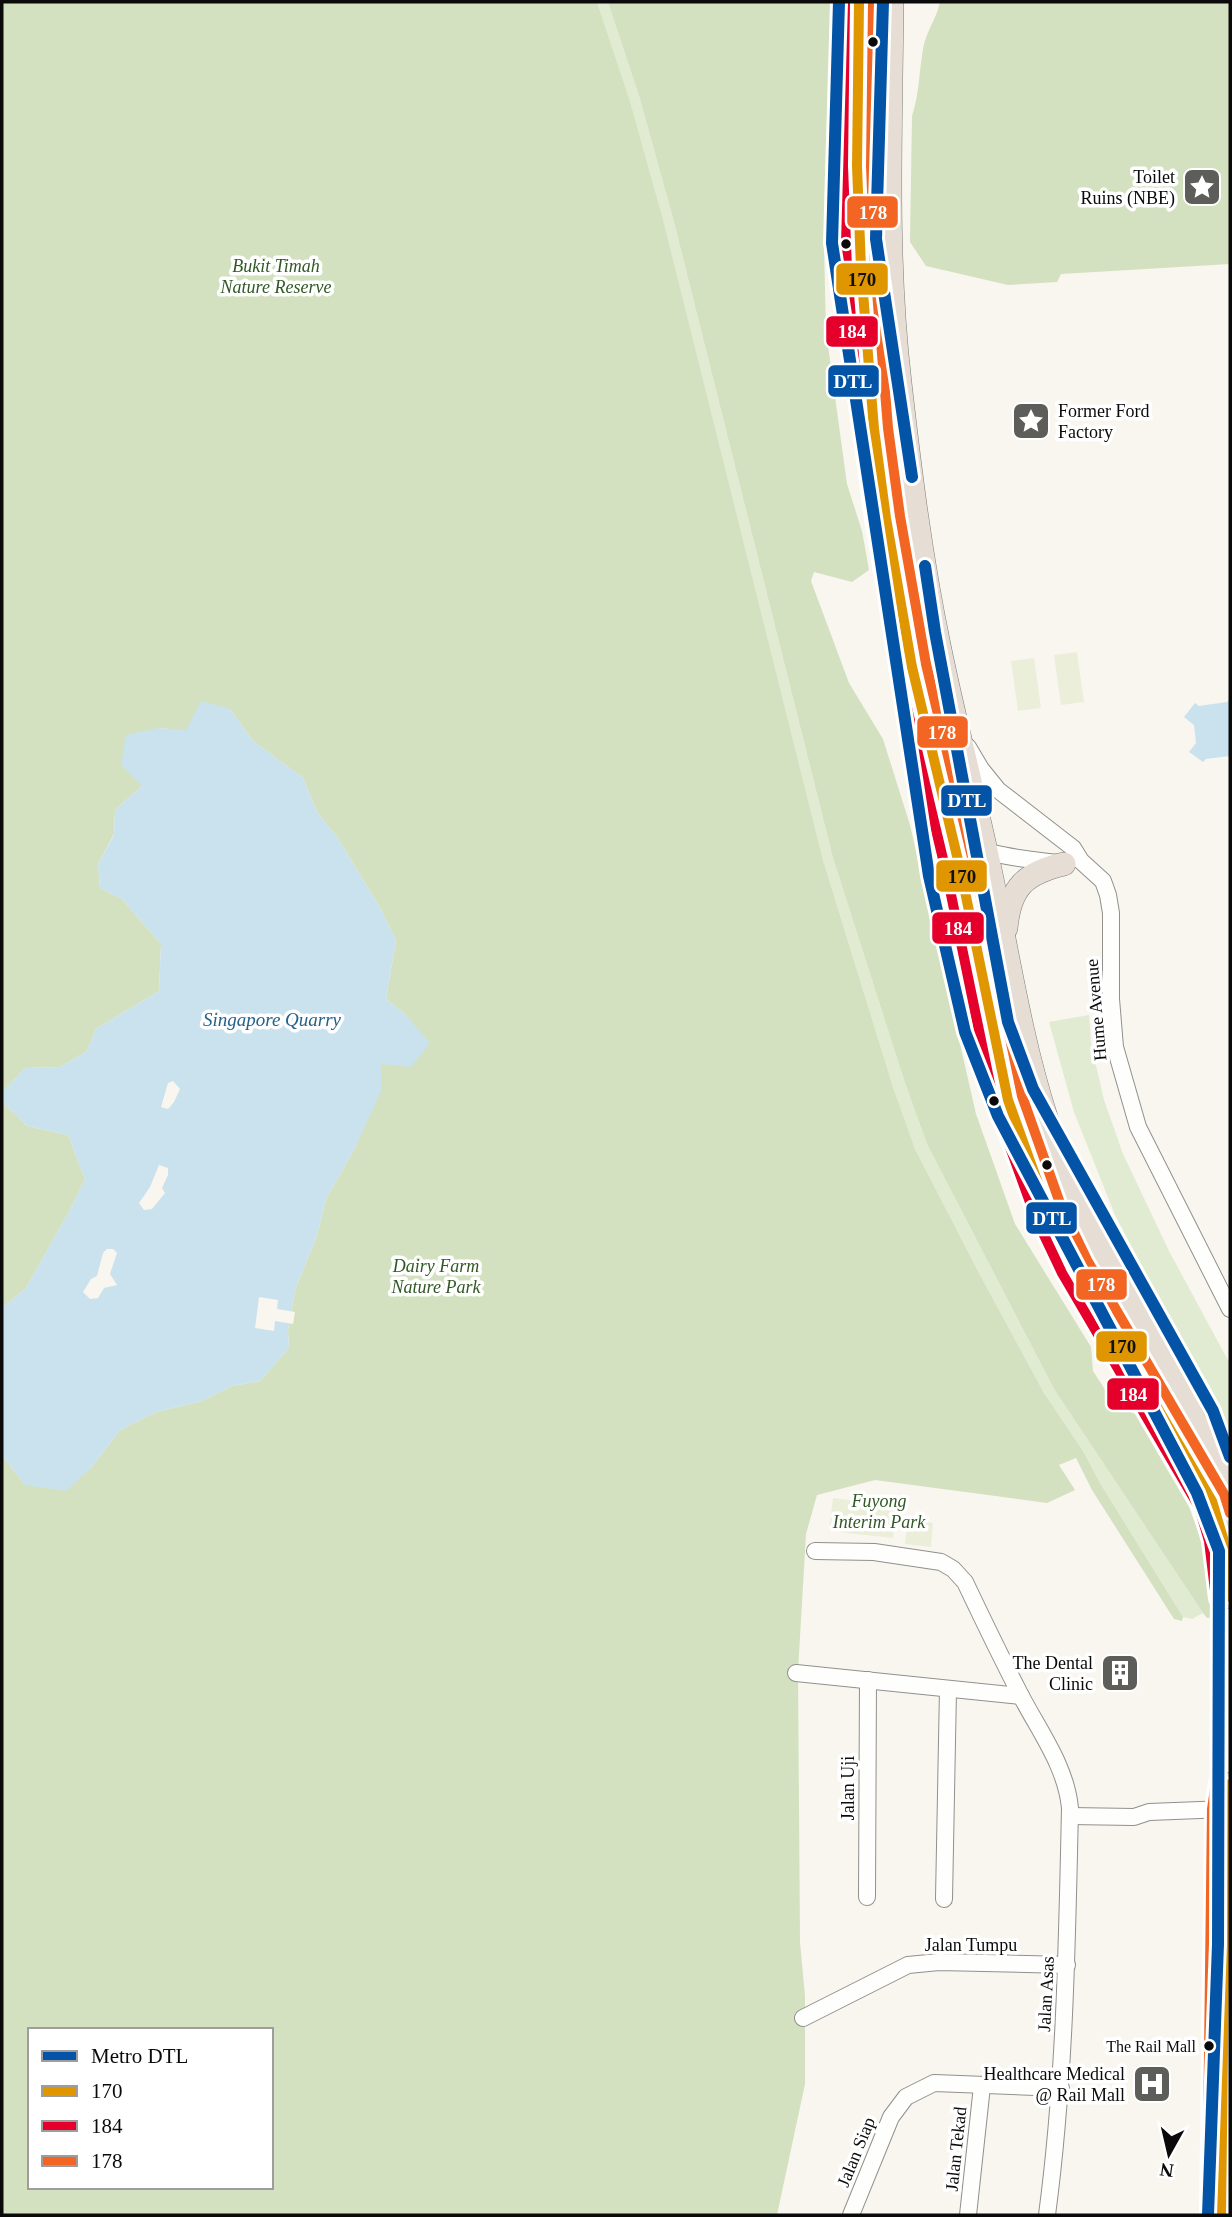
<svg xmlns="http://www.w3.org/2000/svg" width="1232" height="2217" viewBox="0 0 1232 2217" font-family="'Times New Roman',serif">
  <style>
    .green { fill: #e1ebd1 }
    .forest { fill: #d3e1c0; fill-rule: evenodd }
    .pitch { fill: #ebefda }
    .water { fill: #c9e2ed; fill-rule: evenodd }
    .pier { fill: #f8f6ee }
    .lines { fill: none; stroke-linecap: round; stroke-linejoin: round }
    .minor-casing { stroke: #91908d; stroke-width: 18 }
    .highway-casing { stroke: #7e7e7a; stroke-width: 24 }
    .minor { stroke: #fefefc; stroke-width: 16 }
    .highway { stroke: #e6ddd5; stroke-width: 23 }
    .bus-1-casing { stroke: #fff; stroke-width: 16 }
    .bus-2-casing { stroke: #fff; stroke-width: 16 }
    .bus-3-casing { stroke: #fff; stroke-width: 16 }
    .bus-1 { stroke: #df9601; stroke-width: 10 }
    .bus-2 { stroke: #e4002b; stroke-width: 10 }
    .bus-3 { stroke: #f26522; stroke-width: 10 }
    .metro-1-casing { stroke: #fff; stroke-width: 18 }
    .metro-1 { stroke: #0354a6; stroke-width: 12 }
    .bus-dot { fill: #0a0a0a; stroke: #fff; stroke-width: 2.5 }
    .labels { text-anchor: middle; stroke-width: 7; stroke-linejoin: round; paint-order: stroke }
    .bus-label { font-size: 16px; fill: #0a0a0a; stroke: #fff; text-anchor: end }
    .poi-label { font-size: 18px; fill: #0a0a0a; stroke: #fff; text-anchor: end }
    .park-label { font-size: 18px; font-style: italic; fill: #315824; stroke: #fff }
    .street-label { font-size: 18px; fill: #0a0a0a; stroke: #fff }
    .water-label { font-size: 19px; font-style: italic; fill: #25628a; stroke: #fff }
    .line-badge { stroke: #fff; stroke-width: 2.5 }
    .badge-label { font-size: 19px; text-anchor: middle; font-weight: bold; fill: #fff }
    .pale-badge-label { font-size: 19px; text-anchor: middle; font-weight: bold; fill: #111 }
  </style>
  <rect width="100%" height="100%" fill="#f8f6ee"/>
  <g class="green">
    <polygon points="597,2 608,2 640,99 674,222 833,858 905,1083 927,1144 1054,1389 1203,1613 1192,1619 1183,1617 1100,1483 1083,1451 1044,1393 979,1273 915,1149 893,1087 823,860 664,223 630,101"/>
    <polygon points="1089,1015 1091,1044 1104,1100 1123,1154 1169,1251 1230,1364 1230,1433 1115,1215 1074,1112 1049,1022"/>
  </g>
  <g class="forest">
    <path d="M2 2H597L630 101 664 223 823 860 893 1087 915 1149 979 1273 1044 1393 1083 1451 1100 1483 1183 1617 1182 1621 1174 1619 1092 1490 1076 1458 1059 1465 1075 1490 1047 1503 875 1480 817 1495 806 1534 798 1671 800 1942 805 1996V2084L777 2215H2V1455L25 1485 91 1468 120 1430 156 1412 202 1401 232 1386 260 1381 289 1348 288 1330 295 1290 316 1238 326 1199 355 1148 381 1064 406 1015 386 999 396 940 379 906 337 837 317 812 303 778 253 741 230 709 186 731 159 728 142 786 115 810 114 834 98 864 100 888 122 899 161 944 159 991 96 1029 87 1051 60 1067 25 1068 2 1093ZM30 2030H271V2187H30Z"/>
    <polygon points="608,2 846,2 843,206 827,209 824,246 826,331 847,484 862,531 869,570 852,582 814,572 811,581 849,683 883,739 910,825 976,1114 1015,1224 1091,1347 1093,1371 1115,1405 1135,1414 1189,1507 1200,1537 1217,1617 1207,1618 1203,1613 1054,1389 927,1144 905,1083 833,858 674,222 640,99"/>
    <path d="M940 2H1230V264L1061 274 1057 282 1008 285 926 266 910 242 912 116C920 92 919 68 924 44 928 29 937 17 940 2Z"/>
    <polygon points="2,1102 27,1126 68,1135 85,1179 70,1210 26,1288 2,1308"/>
  </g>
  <g class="pitch">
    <polygon points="1077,652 1084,702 1061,705 1054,655"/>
    <polygon points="1034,658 1041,708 1018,711 1011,661"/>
    <polygon points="833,1498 897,1506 893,1538 829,1531"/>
    <polygon points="908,1520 933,1523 931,1547 905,1544"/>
  </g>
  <g class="water">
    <polygon points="1230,699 1230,756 1206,759 1203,762 1189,752 1196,743 1194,725 1184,717 1195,703 1199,706 1227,702"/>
    <path d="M201 701 230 709 253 741 303 778 317 812 337 837 379 906 396 940 386 999 406 1015 430 1043 411 1067 381 1064V1091L355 1148 326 1199 316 1238 295 1290 288 1330 289 1348 260 1381 232 1386 202 1401 156 1412 120 1430 91 1468 66 1491 25 1485 2 1455V1308L26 1288 70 1210 85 1179 68 1135 27 1126 2 1102V1093L25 1068 60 1067 87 1051 96 1029 159 991 161 944 122 899 100 888 98 864 114 835 115 810 142 786 121 765 126 735 159 728 186 730ZM173 1081 180 1089 174 1102 168 1109 161 1107 168 1083ZM159 1165 168 1168V1175L162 1188 165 1193 152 1209 144 1210 139 1203 150 1187ZM107 1249H113L117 1253 110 1274 117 1285 104 1288 98 1298 90 1299 83 1292 91 1279 97 1276 103 1253Z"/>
  </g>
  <polygon class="pier" points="259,1297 278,1300 277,1309 295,1312 293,1324 275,1321 274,1331 255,1328"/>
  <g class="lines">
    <defs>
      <g id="minor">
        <polyline points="968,747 981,769 998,790 1073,848 1081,861 1103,881 1108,895 1111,913 1111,999 1115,1047 1138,1127 1230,1309"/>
        <path d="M952 834C982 857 1021 858 1058 863"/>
        <path d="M815 1551 874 1552 941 1562 953 1569 965 1582C983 1620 1001 1657 1020 1694 1039 1731 1066 1766 1070 1808 1067 1944 1065 2080 1047 2215"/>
        <polyline points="796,1673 1021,1696"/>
        <polyline points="1070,1816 1134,1817 1149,1812 1226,1809"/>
        <polyline points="867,1897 868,1680"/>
        <polyline points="944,1899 948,1689"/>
        <polyline points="803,2018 908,1965 939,1962 1067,1965"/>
        <polyline points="851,2215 891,2117 906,2097 934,2083 1061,2088"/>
        <polyline points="968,2215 982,2086"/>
      </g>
      <g id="highway">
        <polyline points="859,2 857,166 861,268 874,429 886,518 912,667 962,877 1008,1100 1048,1211 1075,1267 1212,1501 1223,1538 1230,1597"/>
        <path d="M892 2C891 128 885 257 900 383 910 471 921 559 939 645 953 714 971 782 986 851 1006 939 1018 1030 1046 1117 1090 1253 1174 1365 1230 1494"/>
        <path d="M1006 928C1010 887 1025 873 1064 864"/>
        <polyline points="1221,2215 1226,1809 1230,1784"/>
      </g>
    </defs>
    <use href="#minor" class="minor-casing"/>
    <use href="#highway" class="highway-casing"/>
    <use href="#minor" class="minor"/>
    <use href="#highway" class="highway"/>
    <defs>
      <g id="bus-1">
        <polyline points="859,2 857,166 861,268 874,429 886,518 912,667 962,877 1008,1100 1048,1211 1075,1267 1212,1501 1223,1538 1230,1597"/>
        <polyline points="1221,2215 1226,1809 1230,1784"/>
      </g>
      <polyline id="bus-2" points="845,2 843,166 847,269 860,430 872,520 898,670 948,880 994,1103 1035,1216 1062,1273 1199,1507 1209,1541 1216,1599"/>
      <g id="bus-3">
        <polyline points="873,2 871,166 875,267 888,428 900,516 926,664 976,874 1022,1096 1061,1206 1087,1260 1224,1494 1230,1513"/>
        <polyline points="1207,2215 1212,1809 1216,1782"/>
      </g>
    </defs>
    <use href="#bus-1" class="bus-1-casing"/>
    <use href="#bus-2" class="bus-2-casing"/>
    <use href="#bus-3" class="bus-3-casing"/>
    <use href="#bus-1" class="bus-1"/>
    <use href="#bus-2" class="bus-2"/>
    <use href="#bus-3" class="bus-3"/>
    <defs>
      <g id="metro-1">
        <polyline points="839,2 832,243 929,876 965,1032 998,1116 1197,1493 1219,1551 1218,1944 1208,2215"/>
        <polyline points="883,2 876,239 912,477"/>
        <polyline points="925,566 935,632 1008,1022 1033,1089 1213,1411 1230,1457"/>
      </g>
    </defs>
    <use href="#metro-1" class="metro-1-casing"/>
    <use href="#metro-1" class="metro-1"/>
  </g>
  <defs>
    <symbol id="sight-square" viewBox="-11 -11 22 22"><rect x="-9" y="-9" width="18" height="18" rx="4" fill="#5d5d5a" stroke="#fff"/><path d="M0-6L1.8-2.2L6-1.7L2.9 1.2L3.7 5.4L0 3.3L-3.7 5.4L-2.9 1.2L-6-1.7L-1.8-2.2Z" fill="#fff"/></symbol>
    <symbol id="building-square" viewBox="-11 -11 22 22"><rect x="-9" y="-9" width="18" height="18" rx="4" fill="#5d5d5a" stroke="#fff"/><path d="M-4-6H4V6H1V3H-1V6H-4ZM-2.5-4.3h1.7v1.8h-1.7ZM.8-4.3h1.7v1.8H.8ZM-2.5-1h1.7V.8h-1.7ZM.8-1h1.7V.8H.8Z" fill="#fff"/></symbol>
    <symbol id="hospital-square" viewBox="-11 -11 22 22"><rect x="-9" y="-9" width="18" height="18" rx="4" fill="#5d5d5a" stroke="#fff"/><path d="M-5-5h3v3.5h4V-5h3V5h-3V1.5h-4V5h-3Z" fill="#fff"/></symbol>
  </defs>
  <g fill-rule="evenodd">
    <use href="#sight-square" x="1180" y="165" width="44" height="44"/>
    <use href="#sight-square" x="1009" y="399" width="44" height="44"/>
    <use href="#building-square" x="1098" y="1651" width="44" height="44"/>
    <use href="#hospital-square" x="1130" y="2062" width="44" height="44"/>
  </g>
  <g class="bus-dot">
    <circle cx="873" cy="42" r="6"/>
    <circle cx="846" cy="244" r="6"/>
    <circle cx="994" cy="1101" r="6"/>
    <circle cx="1047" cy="1165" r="6"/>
    <circle cx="1209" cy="2046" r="6"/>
  </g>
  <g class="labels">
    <g class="bus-label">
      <text x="1196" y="2052">The Rail Mall</text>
    </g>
    <g class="poi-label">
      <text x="1175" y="183">Toilet<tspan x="1175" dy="21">Ruins (NBE)</tspan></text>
      <text x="1058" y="417" text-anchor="start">Former Ford<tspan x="1058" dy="21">Factory</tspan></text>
      <text x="1093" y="1669">The Dental<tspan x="1093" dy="21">Clinic</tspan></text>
      <text x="1125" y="2080">Healthcare Medical<tspan x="1125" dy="21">@ Rail Mall</tspan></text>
    </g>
    <g class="park-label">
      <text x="276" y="272">Bukit Timah<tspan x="276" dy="21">Nature Reserve</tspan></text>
      <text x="436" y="1272">Dairy Farm<tspan x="436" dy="21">Nature Park</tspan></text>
      <text x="879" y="1507">Fuyong<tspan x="879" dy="21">Interim Park</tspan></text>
    </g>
    <g class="street-label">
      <text transform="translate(1096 1010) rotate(-95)" y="6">Hume Avenue</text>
      <text transform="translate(848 1788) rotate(-90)" y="6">Jalan Uji</text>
      <text x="971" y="1951">Jalan Tumpu</text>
      <text transform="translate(1046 1994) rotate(-87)" y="6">Jalan Asas</text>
      <text transform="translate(956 2149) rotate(-84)" y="6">Jalan Tekad</text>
      <text transform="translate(856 2152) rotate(-68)" y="6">Jalan Siap</text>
    </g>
    <g class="water-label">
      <text x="272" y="1026">Singapore Quarry</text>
    </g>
  </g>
  <g class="line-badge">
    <rect x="846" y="195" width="53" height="34" rx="7" fill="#f26522"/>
    <rect x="835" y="262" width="54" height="34" rx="7" fill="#df9601"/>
    <rect x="825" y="315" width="54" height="33" rx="7" fill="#e4002b"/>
    <rect x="827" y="364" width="53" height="34" rx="7" fill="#0354a6"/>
    <rect x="916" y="715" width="53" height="34" rx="7" fill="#f26522"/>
    <rect x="940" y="784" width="53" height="33" rx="7" fill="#0354a6"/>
    <rect x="935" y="859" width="53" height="34" rx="7" fill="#df9601"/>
    <rect x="931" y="911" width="54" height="34" rx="7" fill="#e4002b"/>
    <rect x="1025" y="1201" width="53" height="34" rx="7" fill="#0354a6"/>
    <rect x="1075" y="1268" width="53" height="33" rx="7" fill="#f26522"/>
    <rect x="1095" y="1330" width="53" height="33" rx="7" fill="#df9601"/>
    <rect x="1106" y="1377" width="54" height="34" rx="7" fill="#e4002b"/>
  </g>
  <g class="badge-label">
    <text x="873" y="219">178</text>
    <text x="852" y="338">184</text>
    <text x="853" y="388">DTL</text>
    <text x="942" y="739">178</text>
    <text x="967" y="807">DTL</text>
    <text x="958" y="935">184</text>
    <text x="1052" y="1225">DTL</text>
    <text x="1101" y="1291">178</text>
    <text x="1133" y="1401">184</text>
  </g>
  <g class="pale-badge-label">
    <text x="862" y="286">170</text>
    <text x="962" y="883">170</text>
    <text x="1122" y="1353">170</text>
  </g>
  <rect width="1232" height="2217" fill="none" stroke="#0a0a0a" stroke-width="7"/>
  <rect x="28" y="2028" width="245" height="161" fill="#ffffff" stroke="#9d9d9d" stroke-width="2"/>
  <rect x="42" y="2051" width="35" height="10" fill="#0354a6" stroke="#9d9d9d" stroke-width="2"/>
  <text x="91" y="2063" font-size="21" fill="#0a0a0a">Metro DTL</text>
  <rect x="42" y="2086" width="35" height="10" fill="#df9601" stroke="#9d9d9d" stroke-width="2"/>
  <text x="91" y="2098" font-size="21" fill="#0a0a0a">170</text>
  <rect x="42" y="2121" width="35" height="10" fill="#e4002b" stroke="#9d9d9d" stroke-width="2"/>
  <text x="91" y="2133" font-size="21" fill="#0a0a0a">184</text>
  <rect x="42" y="2156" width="35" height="10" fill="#f26522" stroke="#9d9d9d" stroke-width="2"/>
  <text x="91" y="2168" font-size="21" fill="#0a0a0a">178</text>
  <g transform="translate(1169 2154) rotate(188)" stroke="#ffffff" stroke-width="5" paint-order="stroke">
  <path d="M0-5L12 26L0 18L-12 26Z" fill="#0a0a0a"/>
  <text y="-10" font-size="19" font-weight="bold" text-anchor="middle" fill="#0a0a0a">N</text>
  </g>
</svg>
